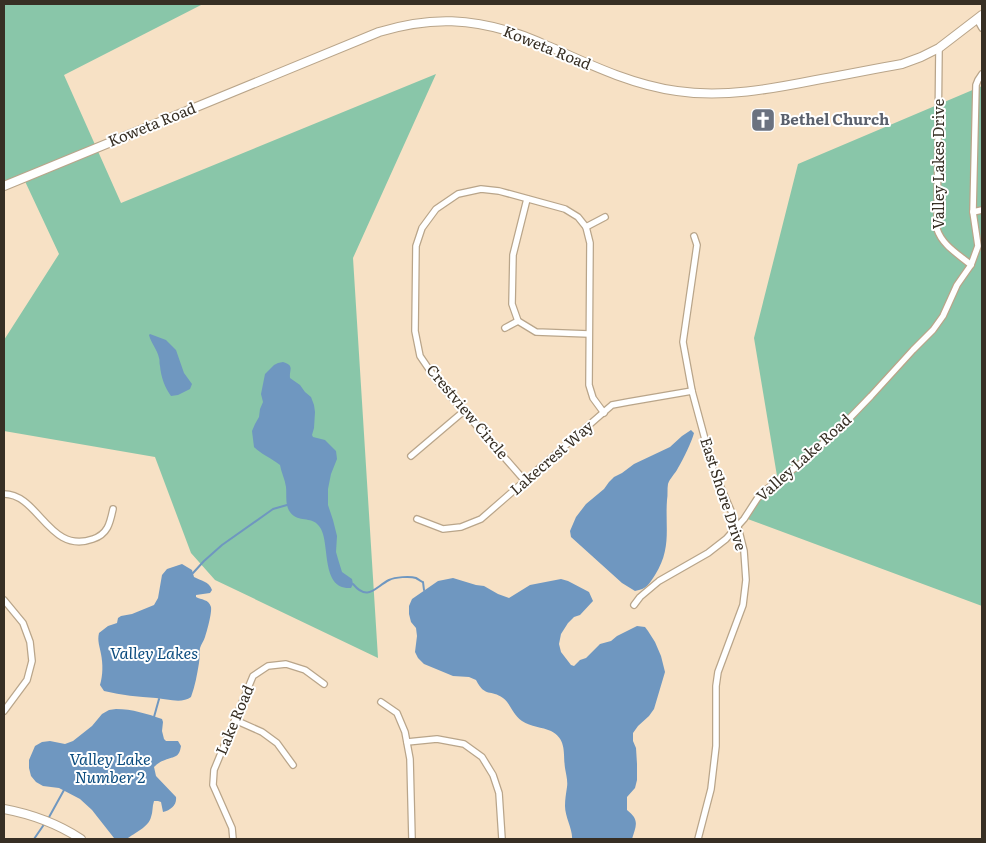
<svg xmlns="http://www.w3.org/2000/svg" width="986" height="843" viewBox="0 0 986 843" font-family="Literata,serif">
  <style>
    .forest { fill: #89c6a9 }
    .water { fill: #6f97c0 }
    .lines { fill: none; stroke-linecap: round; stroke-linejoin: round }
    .stream { stroke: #6f97c0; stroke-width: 2 }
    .street-casing { stroke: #b9a58a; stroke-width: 8 }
    .secondary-casing { stroke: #b9a58a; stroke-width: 10 }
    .street { stroke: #fff; stroke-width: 5.5 }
    .secondary { stroke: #fff; stroke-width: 8 }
    .labels { text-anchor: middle; stroke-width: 4; stroke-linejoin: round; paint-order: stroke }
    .street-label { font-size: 15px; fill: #372f24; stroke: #fff }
    .worship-label { font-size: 15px; font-weight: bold; fill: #5b616d; stroke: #fff; text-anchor: start }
    .water-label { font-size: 16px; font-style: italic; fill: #0b4c7f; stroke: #fff }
  </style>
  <rect width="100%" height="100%" fill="#f7e1c5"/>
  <g class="forest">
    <polygon points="4,4 203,4 64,75 121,203 436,74 353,258 378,658 215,580 191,553 155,457 4,431 4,340 59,254 23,177 4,184"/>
    <polygon points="982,86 982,606 745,518 752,503 778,482 754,338 798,164"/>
  </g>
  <g class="water">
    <path d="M150 334 166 340 176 350 184 373 192 384 190 389 178 395 171 396C165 388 161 377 160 366 159 363 160 360 159 358 157 349 151 343 149 335Z"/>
    <path d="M283 362C295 366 289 369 290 378L300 385 305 392 311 397 314 405 315 412 314 428 312 435 313 437 325 440 336 451 337 459 331 474 328 489V505L333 520 337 536 336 552 338 559 342 572 352 579 353 584 351 588C321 590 330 546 321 529 314 516 303 522 294 516 284 509 287 497 286 487 285 479 281 472 280 465 271 458 261 454 254 447L252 431 255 424 259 417 260 409 263 402 261 394 265 374 274 365 278 363Z"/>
    <path d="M691 430 694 433C692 441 683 460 678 468 675 474 670 478 668 484 667 489 668 495 667 500 665 528 672 548 655 575 649 584 647 589 635 591L622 583 571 537 570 531 576 517 586 504 604 489 609 482 614 477 622 473 634 464 670 447 682 436Z"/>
    <path d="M182 564 192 570 194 577C201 581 209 581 212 590L210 593 196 595V597C201 600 209 599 211 607 212 613 207 631 205 637 204 641 201 644 200 648 199 652 200 658 199 663 197 675 195 686 191 697 182 704 167 699 156 698 138 697 122 695 104 691L100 685C103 675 103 664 101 654 100 647 97 641 99 633L108 626 117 623 118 618 121 616 132 614 154 605 158 598 162 575 167 569Z"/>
    <path d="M453 578 476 585 484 586 498 594 509 598 530 585 561 579 568 581 589 592 593 601 580 615 574 617 568 623 561 634 559 644 561 652 571 665 574 666 580 660 586 658 600 644 611 641 617 636 637 626 645 627 648 631 655 642 661 656 665 672 654 709 649 716 638 726 633 733V741L636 748 637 764V780L635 788 627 797V810C640 820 636 826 632 839H572C573 830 565 817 565 806 565 799 566 794 567 787 568 781 566 774 565 768 563 754 567 739 551 731 542 727 531 727 522 721 512 714 511 704 503 698 491 689 485 698 476 680L469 677 453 676 424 664 418 658 415 652 417 636 416 628 411 622 409 614V606L412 599 438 581Z"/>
    <path d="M116 709C132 709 148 714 162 719L163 722 162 731 164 739 166 741H178L181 746C179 758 175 756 165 760 161 761 157 764 154 767L156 776 176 797C177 805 171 810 163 812L161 802 158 801H154C152 807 153 812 151 817 149 827 134 833 127 839L114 838 92 810 80 799 59 788 43 786 36 782 31 776 29 768V760L35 746 42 742 50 741 65 744 73 741 92 726 102 714 109 710Z"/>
  </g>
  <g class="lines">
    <g class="stream">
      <polyline points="193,573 204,561 222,545 273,509 287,505"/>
      <path d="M353 584C368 602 375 587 389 580 395 577 410 576 416 578 418 579 422 582 423 582L424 590"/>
      <polyline points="154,717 159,699"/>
      <polyline points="48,819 64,790"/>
      <polyline points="34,839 45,823"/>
    </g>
    <defs>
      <g id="street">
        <polyline points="977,19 982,28"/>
        <path d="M939 48 937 229C942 245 958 254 971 265"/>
        <polyline points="527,199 513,255 512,304 518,321 536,332 589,334"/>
        <polyline points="973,212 982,210"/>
        <polyline points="586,227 605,217"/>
        <polyline points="694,236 697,245 683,342 692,391 713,469 738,527 744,551 746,580 743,605 718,672 716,686 716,746 711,789 698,839"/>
        <polyline points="505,328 518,321"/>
        <polyline points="411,456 464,411"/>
        <polyline points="525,481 435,378 420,356 415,331 416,246 422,228 436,209 458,194 481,189 499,191 565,209 578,217 586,227 590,243 589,385 593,398 604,413"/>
        <path d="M4 494C39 494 49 555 93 539 108 534 110 523 113 509"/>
        <polyline points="417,519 443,529 461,527 481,519 612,405 628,402 692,391"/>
        <polyline points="4,600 23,623 30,642 32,661 27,680 4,711"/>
        <polyline points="634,605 640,597 659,581 708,553 726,539 744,519 757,499 763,492 800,464 842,426 871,396 913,350 933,330 943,316 957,285 971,265 978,246 973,212 976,85 978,80 982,74"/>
        <polyline points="381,702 397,713 405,732 410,759 412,839"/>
        <polyline points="235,720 262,732 277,743 293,765"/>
        <polyline points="407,742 437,739 464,744 482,757 493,775 499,793 502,839"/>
        <polyline points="233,839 232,828 213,785 214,770 253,676 268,666 286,664 305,670 324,684"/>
      </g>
      <g id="secondary">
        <path d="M4 186 379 32C431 16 473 18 524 36 535 40 545 45 555 49 595 67 634 85 677 91 723 98 771 89 816 80 845 75 873 69 902 64L921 57 939 48 982 15"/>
        <path d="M4 809C31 814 58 824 81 839"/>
      </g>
    </defs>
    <use href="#street" class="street-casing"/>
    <use href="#secondary" class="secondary-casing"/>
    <use href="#street" class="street"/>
    <use href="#secondary" class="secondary"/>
  </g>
  <defs>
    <symbol id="church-square" viewBox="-11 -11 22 22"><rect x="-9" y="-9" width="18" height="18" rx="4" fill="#6b7280" stroke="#fff"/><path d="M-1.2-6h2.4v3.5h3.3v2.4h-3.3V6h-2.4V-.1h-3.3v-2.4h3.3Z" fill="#fff"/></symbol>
  </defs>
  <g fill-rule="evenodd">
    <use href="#church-square" x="749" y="106" width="28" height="28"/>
  </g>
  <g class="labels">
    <g class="street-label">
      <text transform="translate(547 48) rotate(22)" y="5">Koweta Road</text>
      <text transform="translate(152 125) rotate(-22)" y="5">Koweta Road</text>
      <text transform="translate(939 164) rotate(-90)" y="5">Valley Lakes Drive</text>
      <text transform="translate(467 412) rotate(50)" y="5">Crestview Circle</text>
      <text transform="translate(552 458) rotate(-41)" y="5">Lakecrest Way</text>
      <text transform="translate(804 458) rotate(-42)" y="5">Valley Lake Road</text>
      <text transform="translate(723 494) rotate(72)" y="5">East Shore Drive</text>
      <text transform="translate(235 720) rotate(-67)" y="5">Lake Road</text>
    </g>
    <g class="worship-label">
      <text x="780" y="125">Bethel Church</text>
    </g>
    <g class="water-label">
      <text x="154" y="659">Valley Lakes</text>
      <text x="110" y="765">Valley Lake<tspan x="110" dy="18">Number 2</tspan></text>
    </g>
  </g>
  <rect width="986" height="843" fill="none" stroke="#372f24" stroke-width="10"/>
</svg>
